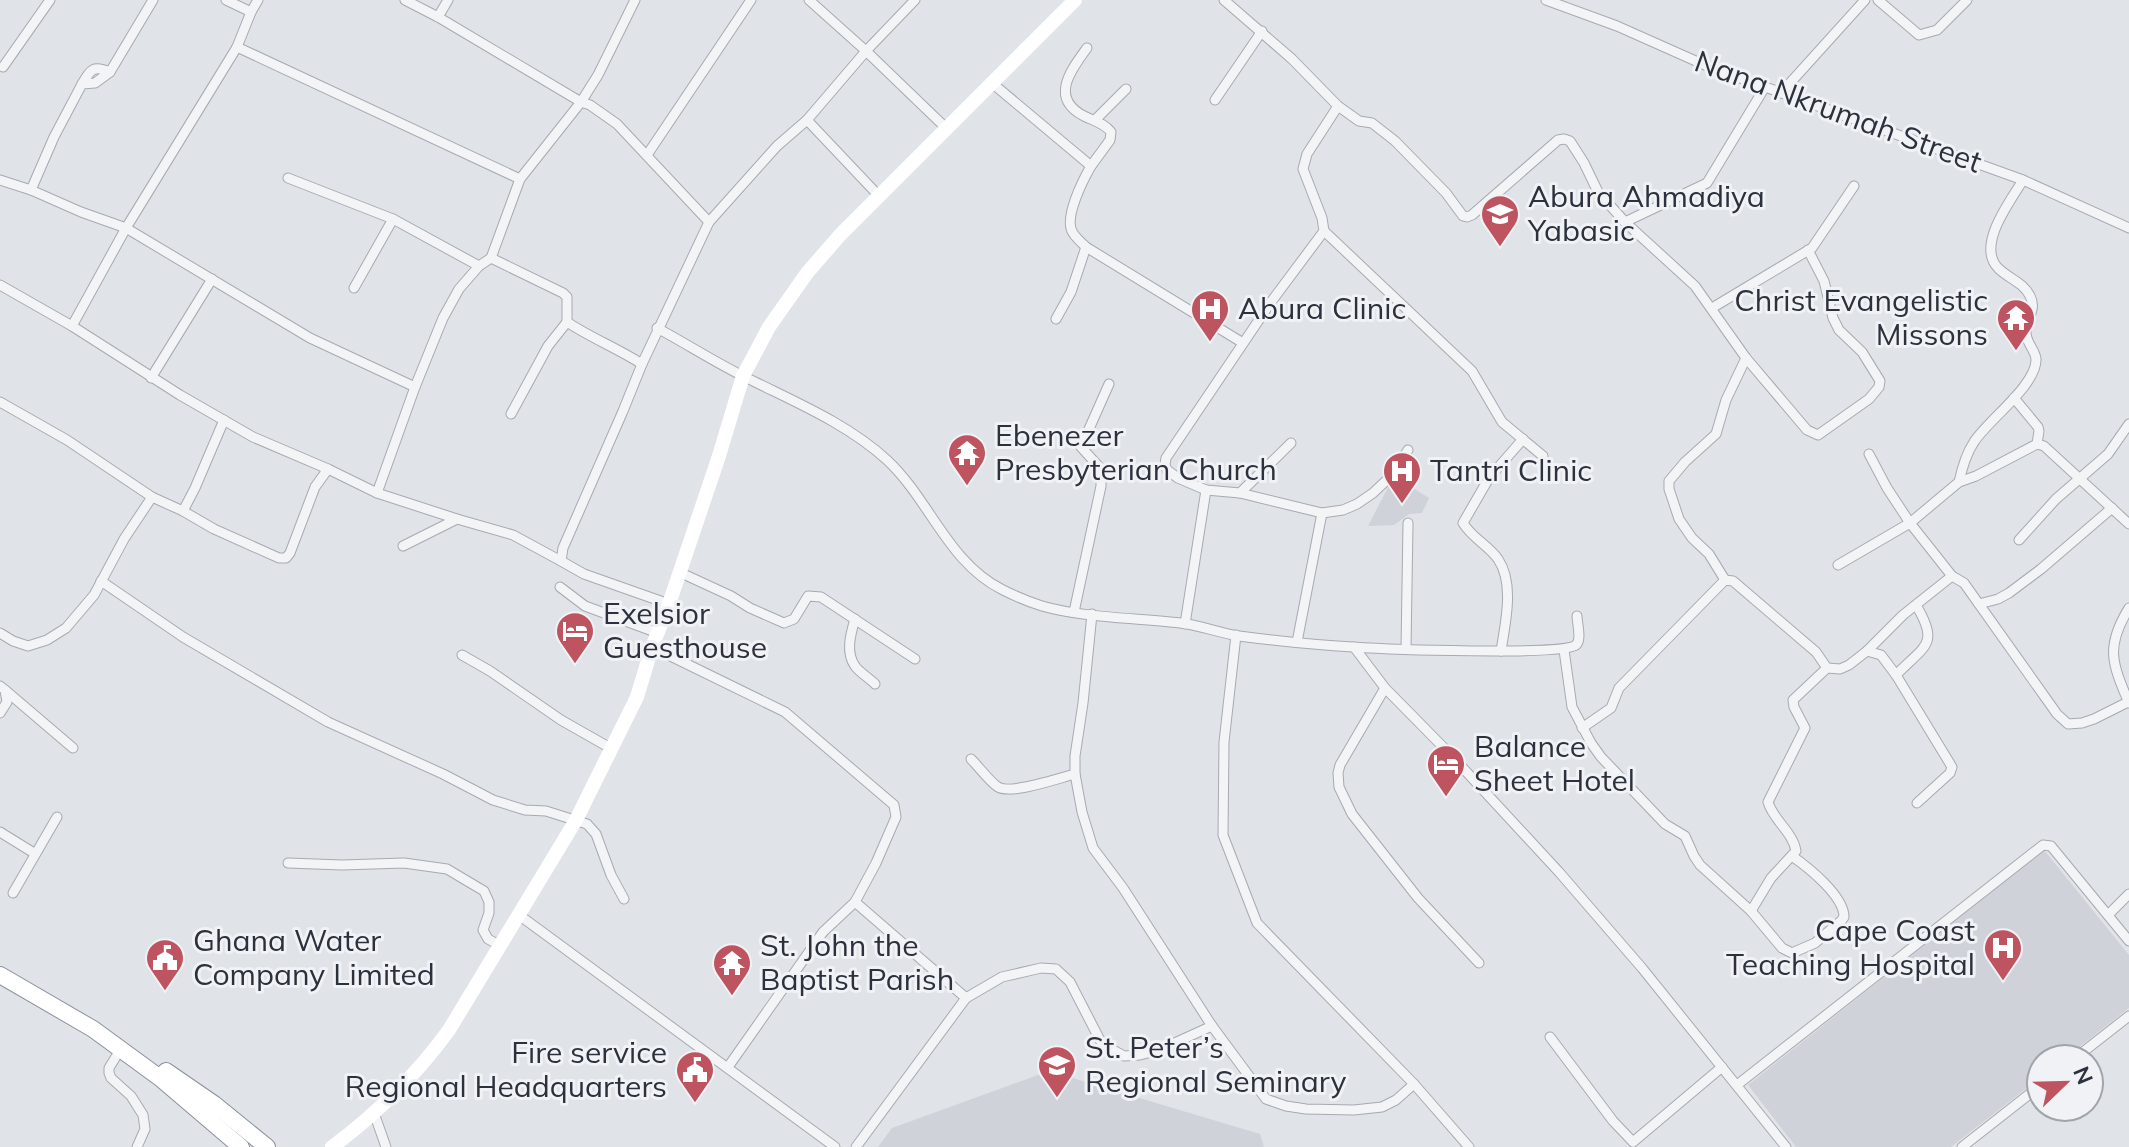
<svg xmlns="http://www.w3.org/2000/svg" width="2129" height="1147" viewBox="0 0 2129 1147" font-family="Mulish,sans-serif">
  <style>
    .built { fill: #cfd2d9 }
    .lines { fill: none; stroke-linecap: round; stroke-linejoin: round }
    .minor-casing { stroke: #a6aab1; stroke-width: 11 }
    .trunk-casing { stroke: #8a909c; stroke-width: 18 }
    .minor { stroke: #f3f4f6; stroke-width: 9 }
    .secondary { stroke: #fff; stroke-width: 14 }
    .trunk { stroke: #fff; stroke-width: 16 }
    .labels { text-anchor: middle; stroke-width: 6; stroke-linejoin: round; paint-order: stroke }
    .street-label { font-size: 30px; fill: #2b313d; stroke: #f0f2f5 }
    .poi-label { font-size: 30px; fill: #2b313d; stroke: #f0f2f5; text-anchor: start }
  </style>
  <rect width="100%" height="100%" fill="#e0e3e7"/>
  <g class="built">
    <polygon points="1394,476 1429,498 1422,513 1409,514 1394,525 1368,526"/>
    <polygon points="2044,850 2129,955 2129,1008 2064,1059 2041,1059 2041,1077 1951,1147 1796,1147 1748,1085"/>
    <polygon points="1049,1071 1260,1134 1264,1147 878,1147 892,1128"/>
  </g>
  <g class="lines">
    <defs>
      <g id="minor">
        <polyline points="226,0 251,12"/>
        <polyline points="405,0 438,17 581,102 598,75 635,0"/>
        <polyline points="809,0 866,51 915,0"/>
        <polyline points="1224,0 1292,59 1338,106 1359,121 1372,123 1395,141 1446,193 1463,216 1467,217 1472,215 1558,140 1564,139 1570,141 1584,163 1598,192 1625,222"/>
        <polyline points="1546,0 1617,26 1707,66 2023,180 2129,228"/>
        <polyline points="1878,0 1919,35 1937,30 1967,0"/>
        <polyline points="438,17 448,0"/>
        <polyline points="237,47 520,179"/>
        <path d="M1087 48C1071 70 1049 98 1084 116 1094 121 1104 123 1111 132L1110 140 1091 166"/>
        <polyline points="3,67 50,0"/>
        <path d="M992 83 1091 166C1083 180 1063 219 1073 233 1076 238 1082 243 1086 247L1243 343"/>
        <path d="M82 84C91 69 93 65 110 72"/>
        <polyline points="1765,87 1707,183 1625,222 1695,286 1746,358 1807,430 1818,435 1869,399 1879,387 1880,381 1862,352 1839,330 1833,318 1824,281 1808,250"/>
        <polyline points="1781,93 1865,0"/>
        <polyline points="1215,100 1262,31"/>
        <polyline points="1338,106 1307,154 1303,169 1322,218 1324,231 1271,302 1166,458 1165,465 1167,470 1178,478 1206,490 1240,493 1322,513 1343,510 1357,504 1373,493 1390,477 1408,450"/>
        <polyline points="807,120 866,51 946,128"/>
        <polyline points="1095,120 1126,89"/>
        <polyline points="647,155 751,0"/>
        <polyline points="288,178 393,219"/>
        <polyline points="0,180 31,190 81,212 126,228 310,338 415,387"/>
        <polyline points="31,190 54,137 82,84 95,83 110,72 153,0"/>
        <polyline points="1324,231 1472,371 1502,422 1543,456"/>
        <polyline points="491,258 563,293 567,297 567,322"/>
        <polyline points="0,285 72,326 180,395 253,437 328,469 377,493 457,519 513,535 561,561"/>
        <polyline points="354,288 393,219 479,266"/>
        <polyline points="1712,308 1812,248 1854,186"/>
        <polyline points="1056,319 1071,292 1086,247"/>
        <polyline points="72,326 126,228 237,47 251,12 258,0"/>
        <path d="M657 328C687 344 716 363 747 378 795 402 848 424 887 460 930 500 948 563 1003 590 1015 596 1029 602 1042 606 1084 618 1137 618 1180 623 1200 625 1219 633 1239 636 1277 641 1315 645 1353 647 1382 649 1563 656 1576 645 1582 640 1577 623 1577 616"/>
        <polyline points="642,364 623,411 563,548 561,561 584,574 669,604"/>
        <polyline points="151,378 212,279"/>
        <polyline points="2014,398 2038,427 2039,431 2037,444"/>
        <polyline points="0,402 67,440 152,497 183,511 195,488 224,420"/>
        <path d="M511 414 548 346 567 322C591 338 617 348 642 364L709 222 777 146 807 120 878 195"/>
        <polyline points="1869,454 1887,488 1910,523 1952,576 1964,583 2057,714 2068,724 2082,723 2094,719 2128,702"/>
        <path d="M1959 482C1962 468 1966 454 1974 442 1987 421 2037 385 2036 359 2035 349 2025 342 2026 331 2027 317 2037 309 2030 296 2023 282 2009 279 1998 268 1976 245 2010 202 2023 180"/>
        <polyline points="377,493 415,387 443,318 459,289 479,266 491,258 520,179 581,102 590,105 617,124 709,222"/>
        <polyline points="1240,493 1291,443"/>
        <polyline points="183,511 214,529 279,558 286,558 290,553 315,487 328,469"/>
        <polyline points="2019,540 2056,499 2108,454 2129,424"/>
        <polyline points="403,546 457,519"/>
        <polyline points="1838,565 1910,523 1959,482 1976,476 2037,444 2044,446 2129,524"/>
        <polyline points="679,572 731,596 750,608 784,623 794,619 808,596 821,597 915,659"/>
        <polyline points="1725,580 1709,554 1692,538 1679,519 1669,489 1669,481 1685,462 1716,434 1726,400 1746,358"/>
        <polyline points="101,581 183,637 328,722 443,774 493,800 525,810 546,811 587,824 596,834 611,875 624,899"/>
        <polyline points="560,587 585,606 658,633"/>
        <polyline points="1979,604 1998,599 2009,593 2041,569 2112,508"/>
        <path d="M2129 608C2105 647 2112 663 2129 703"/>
        <polyline points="1074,612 1101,486 1101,469 1081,447 1109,384"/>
        <path d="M855 619C851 633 845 652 855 666 859 672 869 678 875 684"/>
        <polyline points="1185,624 1206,490"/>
        <polyline points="0,633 13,641 28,646 47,640 66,628 94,595 124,539 152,497"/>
        <polyline points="1236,635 1224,742 1223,835 1257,923 1414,1084 1469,1147"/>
        <polyline points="1297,642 1322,513"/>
        <polyline points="652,647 785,712 894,805 896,817 876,863 855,902"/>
        <polyline points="1354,647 1385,688 1449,753 1559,872 1642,968 1786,1147"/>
        <polyline points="1406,648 1408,523"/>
        <path d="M1564 650 1572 707 1591 743 1601 757 1665 824 1685 836 1694 856 1700 865 1751 911 1771 878 1796 851C1793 832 1773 820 1768 802L1805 728 1794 707 1793 700 1827 668 1840 669 1849 665 1867 651 1903 615 1952 576"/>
        <path d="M1501 651C1505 624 1515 584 1498 559 1488 545 1472 538 1463 523L1489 478 1523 439"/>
        <polyline points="1867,651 1881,655 1896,675 1952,767 1950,773 1917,803"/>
        <polyline points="462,655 490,671 561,720 612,749"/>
        <path d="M1896 675C1925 645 1940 645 1916 605"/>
        <polyline points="0,686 5,690 7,702 0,713"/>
        <polyline points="1385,688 1340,765 1338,773 1339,787 1352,814 1418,898 1479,963"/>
        <polyline points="5,690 73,748"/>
        <polyline points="1582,728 1611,708 1619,688 1725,580 1733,581 1816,652 1827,668"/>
        <path d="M971 759C979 767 990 782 998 787 1011 795 1059 778 1075 774"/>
        <polyline points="0,832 34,853"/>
        <polyline points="288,863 342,865 404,863 447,869 484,891 489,902 489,913 483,930 488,939 501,946"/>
        <polyline points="13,893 57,817"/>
        <path d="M1751 911 1782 948 1792 953 1815 943 1841 921 1844 917C1844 896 1809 868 1792 856"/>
        <polyline points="519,915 835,1147"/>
        <polyline points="2108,915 2129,894"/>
        <polyline points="1212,1026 1266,1099 1286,1106 1306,1109 1354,1110 1382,1107 1396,1100 1414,1084"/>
        <polyline points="1550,1037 1613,1121 1633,1142 1722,1067"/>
        <polyline points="120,1050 109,1068 109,1073 111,1078 131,1096 143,1115 145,1129 137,1147"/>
        <polyline points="2074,1059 2129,1016"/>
        <polyline points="728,1067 823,932 855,902 966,998"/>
        <polyline points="1737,1085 2043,845 2051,846 2129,941"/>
        <polyline points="374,1113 386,1147"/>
        <polyline points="856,1147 966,998 1002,977 1041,968 1056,969 1070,982 1102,1044 1124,1056 1140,1055 1159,1050 1212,1026 1123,888 1093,848 1082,812 1075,774 1075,756 1083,703 1092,614"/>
        <polyline points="1962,1147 2041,1085"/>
      </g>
      <g id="trunk">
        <polyline points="0,975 93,1029 160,1078 241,1147"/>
        <polyline points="166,1071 214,1104 267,1147"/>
      </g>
    </defs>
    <use href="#minor" class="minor-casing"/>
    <use href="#trunk" class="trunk-casing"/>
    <use href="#minor" class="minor"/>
    <path class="secondary" d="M332 1147C375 1115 417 1074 449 1030L576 820 637 697 652 647 669 604 718 459 743 376 769 327 807 273 840 235 1075 0"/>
    <use href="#trunk" class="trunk"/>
  </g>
  <defs>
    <symbol id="school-pin" viewBox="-11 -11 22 30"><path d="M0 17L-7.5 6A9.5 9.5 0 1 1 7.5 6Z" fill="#be5460" stroke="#f0f2f5"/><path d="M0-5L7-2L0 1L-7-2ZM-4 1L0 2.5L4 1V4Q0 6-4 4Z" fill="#fff"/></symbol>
    <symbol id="hospital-pin" viewBox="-11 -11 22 30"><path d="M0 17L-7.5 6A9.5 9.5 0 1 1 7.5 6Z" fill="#be5460" stroke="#f0f2f5"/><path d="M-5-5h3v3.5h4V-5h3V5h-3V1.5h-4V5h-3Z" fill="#fff"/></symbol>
    <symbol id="temple-pin" viewBox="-11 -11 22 30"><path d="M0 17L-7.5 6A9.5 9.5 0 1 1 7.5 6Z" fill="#be5460" stroke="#f0f2f5"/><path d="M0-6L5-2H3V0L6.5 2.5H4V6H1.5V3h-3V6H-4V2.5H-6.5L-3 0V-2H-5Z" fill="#fff"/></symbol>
    <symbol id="hotel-pin" viewBox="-11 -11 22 30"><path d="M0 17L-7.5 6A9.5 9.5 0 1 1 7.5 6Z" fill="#be5460" stroke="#f0f2f5"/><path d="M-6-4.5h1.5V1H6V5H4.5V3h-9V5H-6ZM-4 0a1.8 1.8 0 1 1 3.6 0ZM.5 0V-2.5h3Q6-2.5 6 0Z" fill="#fff"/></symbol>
    <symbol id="civic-pin" viewBox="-11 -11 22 30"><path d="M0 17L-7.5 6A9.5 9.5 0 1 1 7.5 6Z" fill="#be5460" stroke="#f0f2f5"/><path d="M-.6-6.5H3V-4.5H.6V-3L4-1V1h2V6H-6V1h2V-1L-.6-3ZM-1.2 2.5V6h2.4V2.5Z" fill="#fff"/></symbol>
    <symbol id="university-pin" viewBox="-11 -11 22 30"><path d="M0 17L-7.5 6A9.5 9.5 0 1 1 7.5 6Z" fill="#be5460" stroke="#f0f2f5"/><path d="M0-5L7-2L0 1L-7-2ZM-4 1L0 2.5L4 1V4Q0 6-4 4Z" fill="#fff"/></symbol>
  </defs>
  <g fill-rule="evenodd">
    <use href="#school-pin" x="1478" y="192" width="44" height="60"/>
    <use href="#hospital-pin" x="1188" y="287" width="44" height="60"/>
    <use href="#temple-pin" x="1994" y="296" width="44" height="60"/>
    <use href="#temple-pin" x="945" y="431" width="44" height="60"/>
    <use href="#hospital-pin" x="1380" y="449" width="44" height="60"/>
    <use href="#hotel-pin" x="553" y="609" width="44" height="60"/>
    <use href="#hotel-pin" x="1424" y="742" width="44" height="60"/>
    <use href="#hospital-pin" x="1981" y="926" width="44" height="60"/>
    <use href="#civic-pin" x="143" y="936" width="44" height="60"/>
    <use href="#temple-pin" x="710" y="941" width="44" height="60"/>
    <use href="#university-pin" x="1035" y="1043" width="44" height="60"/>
    <use href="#civic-pin" x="673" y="1048" width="44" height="60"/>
  </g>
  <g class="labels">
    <g class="street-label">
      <text transform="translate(1838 112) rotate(20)" y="10">Nana Nkrumah Street</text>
    </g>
    <g class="poi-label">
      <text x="1528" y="207">Abura Ahmadiya<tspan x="1528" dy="34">Yabasic</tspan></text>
      <text x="1988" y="311" text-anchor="end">Christ Evangelistic<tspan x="1988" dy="34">Missons</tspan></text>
      <text x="1238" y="319">Abura Clinic</text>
      <text x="995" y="446">Ebenezer<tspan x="995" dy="34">Presbyterian Church</tspan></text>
      <text x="1430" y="481">Tantri Clinic</text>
      <text x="603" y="624">Exelsior<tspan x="603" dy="34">Guesthouse</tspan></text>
      <text x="1474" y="757">Balance<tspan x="1474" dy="34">Sheet Hotel</tspan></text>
      <text x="1975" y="941" text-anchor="end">Cape Coast<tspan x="1975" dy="34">Teaching Hospital</tspan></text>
      <text x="193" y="951">Ghana Water<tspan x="193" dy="34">Company Limited</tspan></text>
      <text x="760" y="956">St. John the<tspan x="760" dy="34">Baptist Parish</tspan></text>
      <text x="1085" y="1058">St. Peter’s<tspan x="1085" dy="34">Regional Seminary</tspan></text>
      <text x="667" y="1063" text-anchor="end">Fire service<tspan x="667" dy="34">Regional Headquarters</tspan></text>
    </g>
  </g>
  <g transform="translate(2065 1083) rotate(67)"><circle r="38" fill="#f0f2f5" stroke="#a1a5ab" stroke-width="2"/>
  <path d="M0-6L14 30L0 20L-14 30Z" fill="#be5460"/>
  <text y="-12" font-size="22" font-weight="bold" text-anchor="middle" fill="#2b313d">N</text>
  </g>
</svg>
